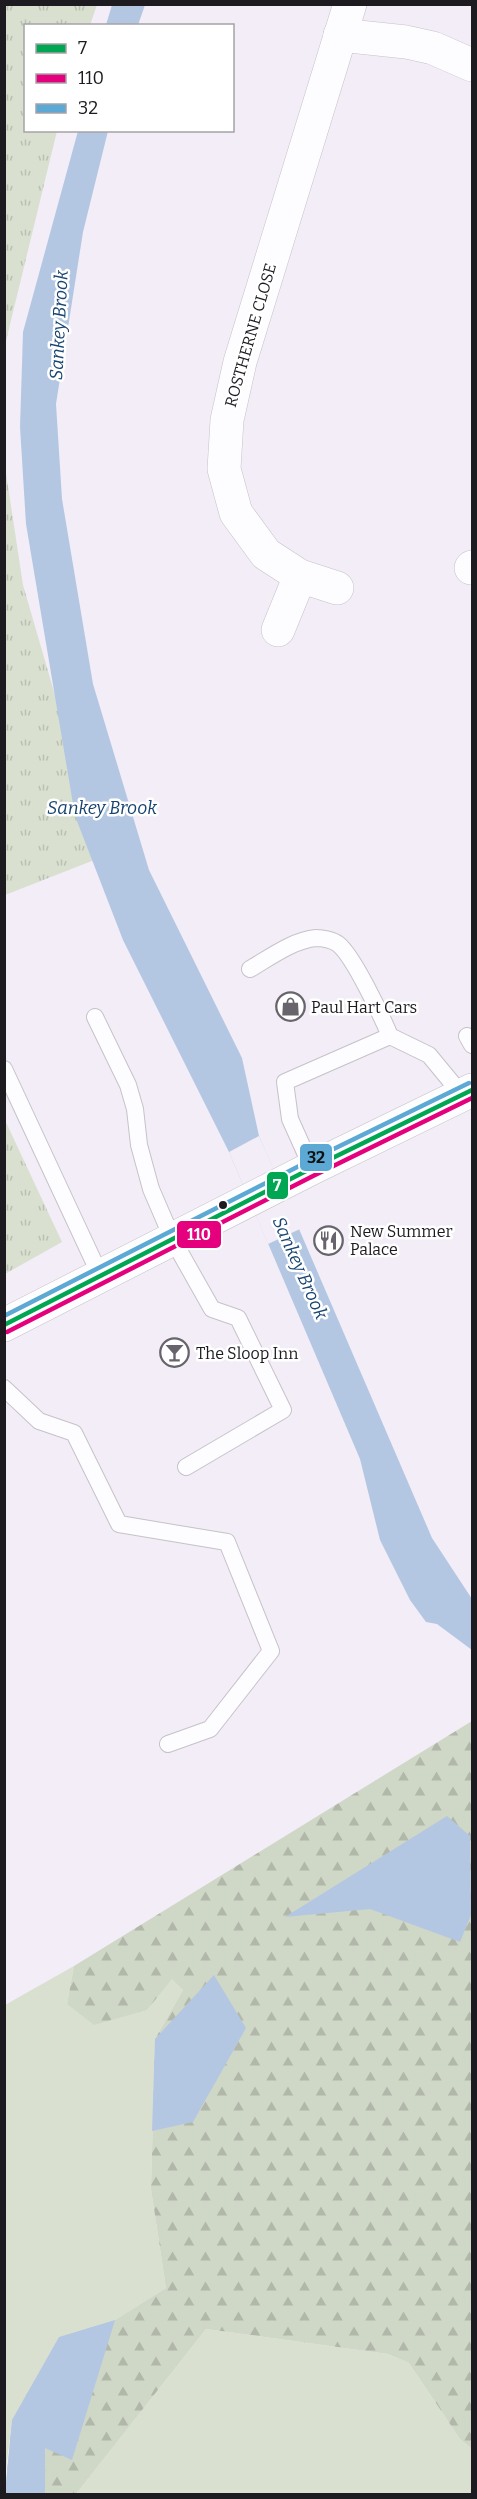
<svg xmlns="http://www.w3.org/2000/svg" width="477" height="2499" viewBox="0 0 477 2499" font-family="Bitter,serif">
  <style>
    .green { fill: #d9e0d0 }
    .forest { fill: url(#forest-firs) }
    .park { fill: url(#park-tufts) }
    .water { fill: #b4c7e2 }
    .pier { fill: #f2edf7 }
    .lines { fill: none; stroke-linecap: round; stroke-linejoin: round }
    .lane-casing { stroke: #c6c2c9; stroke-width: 18 }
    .street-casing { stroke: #c6c2c9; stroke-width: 34 }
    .secondary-casing { stroke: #c6c2c9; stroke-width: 34 }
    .lane { stroke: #fdfcfe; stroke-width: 16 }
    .street { stroke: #fdfcfe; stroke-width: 33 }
    .secondary { stroke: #fdfcfe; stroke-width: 33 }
    .bus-1-casing { stroke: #fff; stroke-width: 9 }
    .bus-2-casing { stroke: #fff; stroke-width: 9 }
    .bus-3-casing { stroke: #fff; stroke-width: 9 }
    .bus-1 { stroke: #00a651; stroke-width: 4.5 }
    .bus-2 { stroke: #e5007d; stroke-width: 4.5 }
    .bus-3 { stroke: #5ca9d5; stroke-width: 4.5 }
    .bus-dot { fill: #1d1a20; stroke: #fff; stroke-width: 2 }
    .labels { text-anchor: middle; stroke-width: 5; stroke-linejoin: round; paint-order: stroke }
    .street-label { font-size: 16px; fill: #1d1a20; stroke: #fff }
    .poi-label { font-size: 16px; fill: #1d1a20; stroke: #fff; text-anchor: start }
    .water-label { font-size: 18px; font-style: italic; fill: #174470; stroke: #fff }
    .line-badge { stroke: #fff; stroke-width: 2 }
    .badge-label { font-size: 16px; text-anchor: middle; font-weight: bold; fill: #fff }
    .pale-badge-label { font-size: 16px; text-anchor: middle; font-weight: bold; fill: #111 }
  </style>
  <defs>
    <pattern id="forest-firs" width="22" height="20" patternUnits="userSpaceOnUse" patternTransform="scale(1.5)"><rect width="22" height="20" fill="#cfd7c6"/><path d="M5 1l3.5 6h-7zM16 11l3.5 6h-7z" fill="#b1b8aa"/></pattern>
    <pattern id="park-tufts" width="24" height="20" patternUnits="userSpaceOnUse" patternTransform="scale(1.5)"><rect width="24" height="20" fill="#d9e0d0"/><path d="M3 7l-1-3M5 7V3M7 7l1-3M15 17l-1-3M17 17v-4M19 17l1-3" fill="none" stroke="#bac0b2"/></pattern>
  </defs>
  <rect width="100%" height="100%" fill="#f2edf7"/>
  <g class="green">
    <polygon points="74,1966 67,2004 147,2010 172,1978 183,1990 155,2039 151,2189 166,2288 115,2320 59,2337 12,2420 5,2478 5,2005"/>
    <polygon points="206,2329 388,2354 409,2363 460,2439 472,2449 472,2494 76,2494"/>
  </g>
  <polygon class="forest" points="472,1721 472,2449 460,2439 409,2363 388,2354 206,2329 76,2494 5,2494 12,2420 59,2337 115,2320 166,2288 151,2189 155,2039 183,1990 172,1979 147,2010 94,2025 67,2004 74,1966"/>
  <g class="park">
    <polygon points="5,4 97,5 90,25 26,26 26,130 57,131 5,345"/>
    <polygon points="4,460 23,585 102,857 5,895"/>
    <polygon points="4,1118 62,1242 5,1274 4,1274"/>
  </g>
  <g class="water">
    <polygon points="112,5 145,5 138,25 106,25"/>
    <polygon points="78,131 108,131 83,232 56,404 62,499 93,684 149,870 242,1058 259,1136 432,1538 472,1599 472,1650 437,1624 426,1622 410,1600 380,1540 360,1459 229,1152 123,940 75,816 26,524 20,427 23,332"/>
    <polygon points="447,1816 470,1836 471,1915 460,1942 370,1909 285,1917"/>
    <polygon points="214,1975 246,2028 193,2122 152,2131 155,2039"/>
    <polygon points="115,2320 72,2460 45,2448 45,2494 5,2494 12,2420 59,2337"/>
  </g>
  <polygon class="pier" points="259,1136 300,1229 268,1244 229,1152"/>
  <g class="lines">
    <defs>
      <g id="lane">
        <path d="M250 969C269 958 293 940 316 938 323 938 333 940 338 944 353 955 382 1017 390 1036L429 1055 462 1095"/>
        <polyline points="95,1017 128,1085 135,1109 139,1145 151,1189 173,1240 212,1309 238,1318 283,1410 186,1467"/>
        <polyline points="467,1036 472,1045"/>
        <polyline points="4,1069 100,1275"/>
        <polyline points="312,1168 290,1119 285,1082 390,1036"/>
        <polyline points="4,1388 39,1421 74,1433 119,1524 227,1542 271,1651 210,1729 168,1744"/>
      </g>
      <g id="street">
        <polyline points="340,35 406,42 433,48 472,65"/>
        <polyline points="471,568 472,567"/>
        <polyline points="337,588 300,576 266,554 236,513 224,469 227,420 240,362 350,4"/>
        <polyline points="278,630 300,576"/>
      </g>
      <polyline id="secondary" points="4,1325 312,1168 472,1090"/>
    </defs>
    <use href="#lane" class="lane-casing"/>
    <use href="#street" class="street-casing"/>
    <use href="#secondary" class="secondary-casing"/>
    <use href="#lane" class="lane"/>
    <use href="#street" class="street"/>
    <use href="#secondary" class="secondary"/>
    <defs>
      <polyline id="bus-1" points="4,1325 312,1168 472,1090"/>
      <polyline id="bus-2" points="7,1332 315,1175 472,1098"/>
      <polyline id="bus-3" points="4,1316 309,1161 469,1083"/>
    </defs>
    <use href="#bus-1" class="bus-1-casing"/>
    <use href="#bus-2" class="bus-2-casing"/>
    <use href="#bus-3" class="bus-3-casing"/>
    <use href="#bus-1" class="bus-1"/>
    <use href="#bus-2" class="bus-2"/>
    <use href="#bus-3" class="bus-3"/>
  </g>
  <defs>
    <symbol id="shop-ring" viewBox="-11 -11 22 22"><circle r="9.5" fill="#fff" stroke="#68646b" stroke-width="1.5"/><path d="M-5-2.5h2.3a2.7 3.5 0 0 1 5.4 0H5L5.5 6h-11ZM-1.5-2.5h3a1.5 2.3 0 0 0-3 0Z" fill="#68646b"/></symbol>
    <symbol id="restaurant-ring" viewBox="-11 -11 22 22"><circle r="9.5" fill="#fff" stroke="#68646b" stroke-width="1.5"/><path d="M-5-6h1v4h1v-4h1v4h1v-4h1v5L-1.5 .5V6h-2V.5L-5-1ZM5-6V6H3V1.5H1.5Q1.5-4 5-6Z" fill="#68646b"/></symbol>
    <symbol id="bar-ring" viewBox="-11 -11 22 22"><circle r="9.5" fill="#fff" stroke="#68646b" stroke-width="1.5"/><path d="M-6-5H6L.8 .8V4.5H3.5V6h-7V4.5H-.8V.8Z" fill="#68646b"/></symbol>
  </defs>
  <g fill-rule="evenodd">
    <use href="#shop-ring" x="274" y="990" width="33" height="33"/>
    <use href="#restaurant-ring" x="312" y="1224" width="33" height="33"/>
    <use href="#bar-ring" x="158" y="1336" width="33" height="33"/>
  </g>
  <circle class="bus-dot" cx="223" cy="1205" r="5"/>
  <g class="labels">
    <g class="street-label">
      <text transform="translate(250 335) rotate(-74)" y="6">ROSTHERNE CLOSE</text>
    </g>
    <g class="poi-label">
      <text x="311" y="1013">Paul Hart Cars</text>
      <text x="350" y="1237">New Summer<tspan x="350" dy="18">Palace</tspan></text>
      <text x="196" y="1359">The Sloop Inn</text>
    </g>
    <g class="water-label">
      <text transform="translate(59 325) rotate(-87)" y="6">Sankey Brook</text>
      <text x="102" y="814">Sankey Brook</text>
      <text transform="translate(300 1268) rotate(66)" y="6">Sankey Brook</text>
    </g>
  </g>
  <g class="line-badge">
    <rect x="299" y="1143" width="34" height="29" rx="6" fill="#5ca9d5"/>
    <rect x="266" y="1171" width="23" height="29" rx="6" fill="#00a651"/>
    <rect x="176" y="1220" width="46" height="29" rx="6" fill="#e5007d"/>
  </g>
  <g class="badge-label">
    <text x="277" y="1191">7</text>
    <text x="199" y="1240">110</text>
  </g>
  <g class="pale-badge-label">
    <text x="316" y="1163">32</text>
  </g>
  <rect width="477" height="2499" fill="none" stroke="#1d1a20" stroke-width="12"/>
  <rect x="24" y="24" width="210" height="108" fill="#ffffff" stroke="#a5a3a6" stroke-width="1.5"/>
  <rect x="36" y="44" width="30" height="9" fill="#00a651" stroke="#a5a3a6" stroke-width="1.5"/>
  <text x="78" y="54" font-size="18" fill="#1d1a20">7</text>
  <rect x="36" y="74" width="30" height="9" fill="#e5007d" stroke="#a5a3a6" stroke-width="1.5"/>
  <text x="78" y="84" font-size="18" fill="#1d1a20">110</text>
  <rect x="36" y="104" width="30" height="9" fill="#5ca9d5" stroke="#a5a3a6" stroke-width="1.5"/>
  <text x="78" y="114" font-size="18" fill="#1d1a20">32</text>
</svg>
